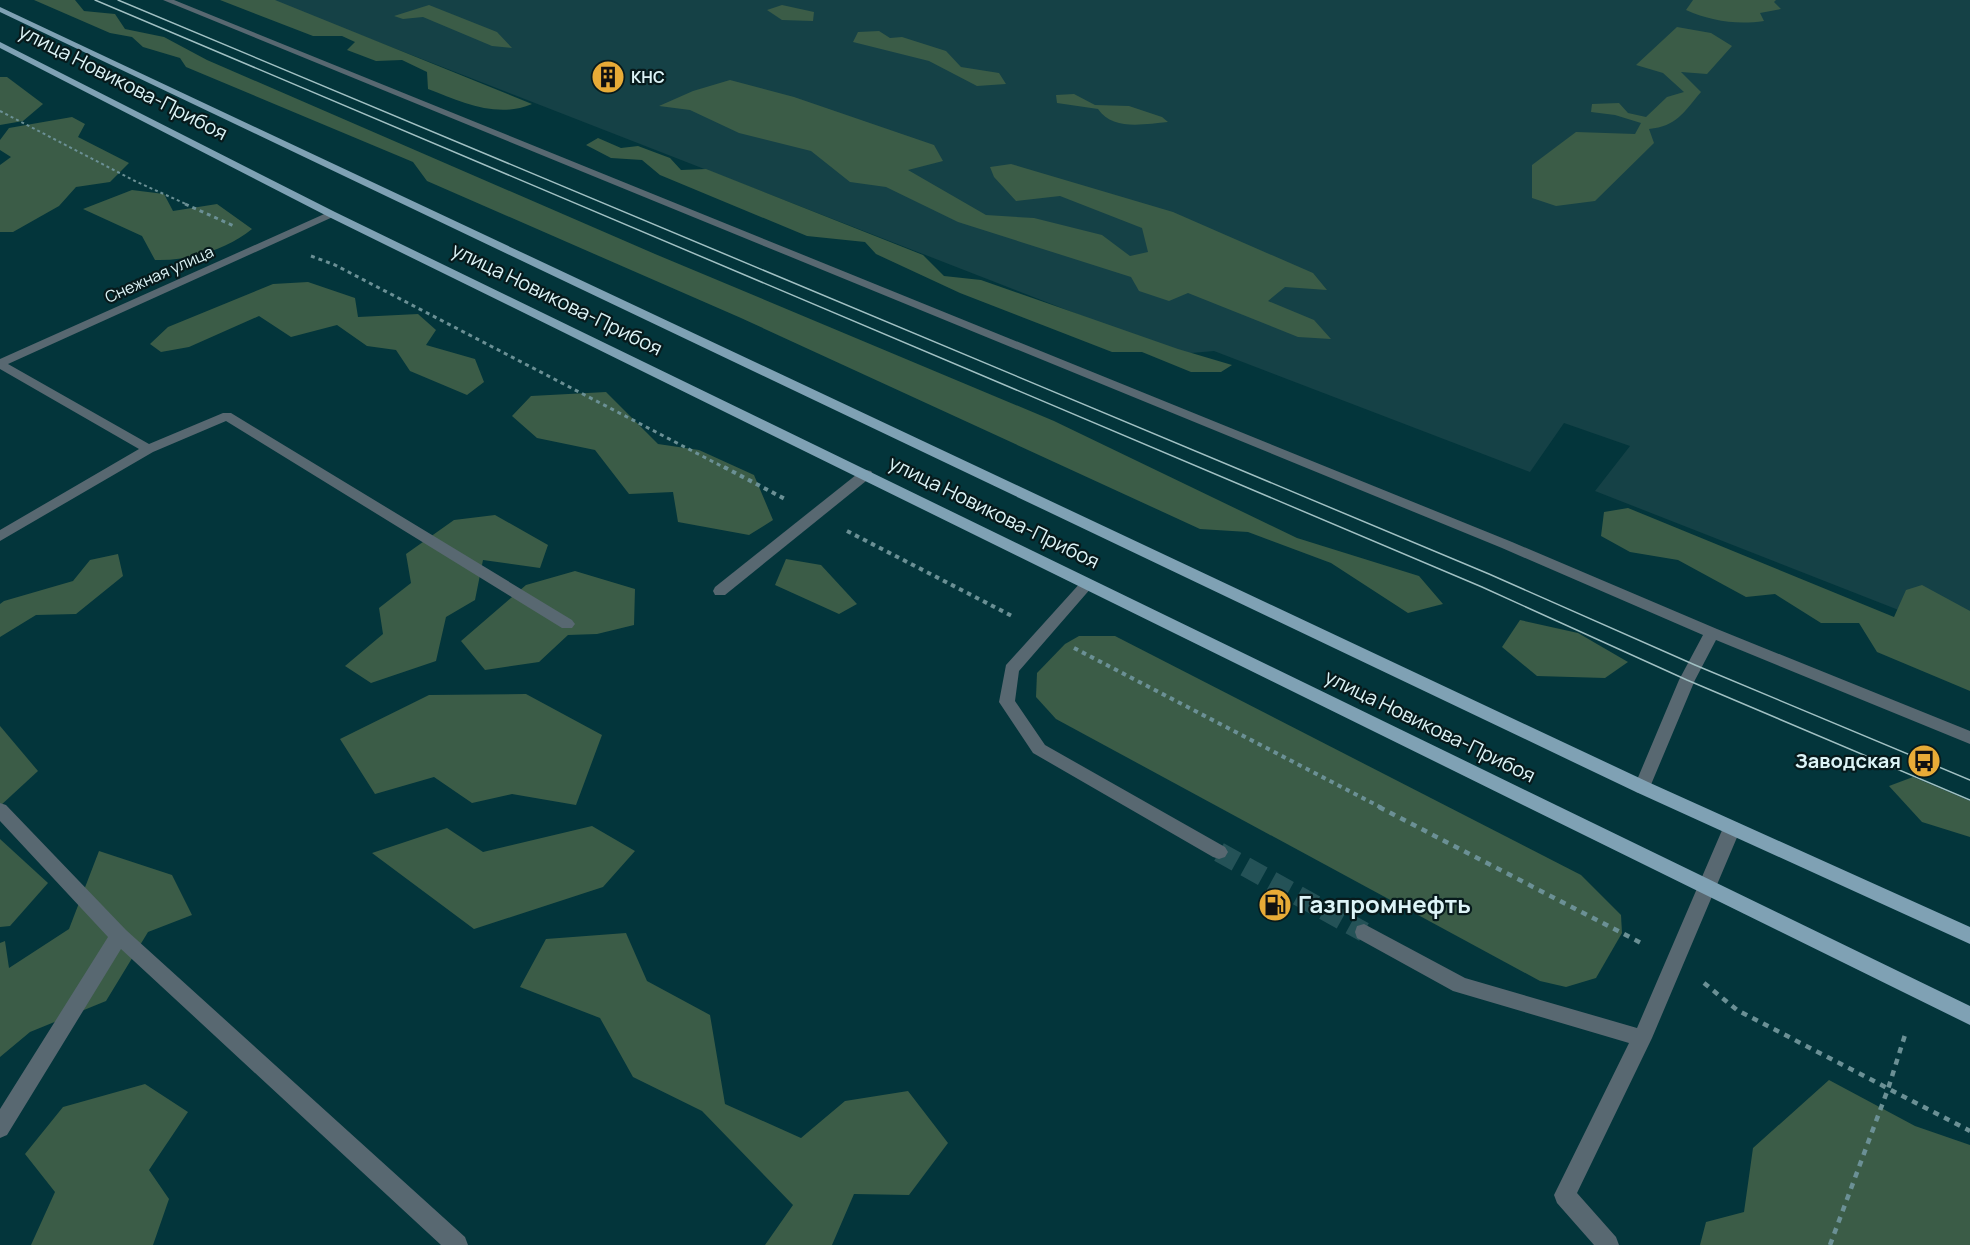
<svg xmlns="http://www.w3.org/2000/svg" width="1970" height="1245" viewBox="0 0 1970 1245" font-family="Manrope,sans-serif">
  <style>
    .built { fill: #154146 }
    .green { fill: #3b5c47 }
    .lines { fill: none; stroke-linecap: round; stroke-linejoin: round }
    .minor-tunnel { stroke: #245257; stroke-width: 20; stroke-dasharray: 20 10; stroke-linecap: butt }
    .path-far3 { stroke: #6b9095; stroke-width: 2; stroke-dasharray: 3 3; stroke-linecap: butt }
    .path-far2 { stroke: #6b9095; stroke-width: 3; stroke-dasharray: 4 4; stroke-linecap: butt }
    .path-far1 { stroke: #6b9095; stroke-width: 4; stroke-dasharray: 4.5 4.5; stroke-linecap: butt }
    .path { stroke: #6b9095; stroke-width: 4.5; stroke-dasharray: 6 6; stroke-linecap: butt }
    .minor { fill: #586871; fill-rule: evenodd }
    .major { fill: #7fa1b4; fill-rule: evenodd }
    .tram { stroke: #a1c0c3; stroke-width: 1.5 }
    .labels { text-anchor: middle; stroke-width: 4.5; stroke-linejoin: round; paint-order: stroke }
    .far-poi-label { font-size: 16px; font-weight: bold; fill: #ddf4f7; stroke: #071a1c; text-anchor: start }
    .far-street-label { font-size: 16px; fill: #ddf4f7; stroke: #071a1c }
    .street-label { font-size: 20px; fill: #ddf4f7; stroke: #071a1c }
    .poi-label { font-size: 20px; font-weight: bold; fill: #ddf4f7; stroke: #071a1c; text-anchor: end }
    .near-poi-label { font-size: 24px; font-weight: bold; fill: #ddf4f7; stroke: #071a1c; text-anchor: start }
  </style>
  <rect width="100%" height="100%" fill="#03353b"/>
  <polygon class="built" points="270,0 1970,0 1970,638 1595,491 1630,446 1564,423 1530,472 1214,351 1180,354"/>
  <g class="green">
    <polygon points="34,0 75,0 84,11 115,14 125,29 164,37 207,60 655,254 1054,421 1297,538 1419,576 1443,604 1408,613 1331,563 1248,532 1200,529 741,318 427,181 413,162 186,67 180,58 143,47 132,37 110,33"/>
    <path d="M220 0H275L532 104C497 119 462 102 428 89L427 72 402 60 376 61 347 50 355 42 342 36H313Z"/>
    <path d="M1693 0H1776L1774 2 1781 9 1760 13 1764 21C1736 25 1711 21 1686 10Z"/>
    <polygon points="429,5 497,32 512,48 492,46 423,17 403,19 394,16"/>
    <polygon points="782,5 814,12 813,21 782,20 767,10"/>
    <path d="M1677 27 1711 33 1732 46 1707 74 1681 72 1701 92C1683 113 1677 126 1649 129L1654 143 1595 201 1556 206 1532 198V165L1576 132 1635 134 1641 123 1615 115 1591 112 1592 104 1619 103 1628 113 1646 117 1667 97 1684 92 1663 73 1636 65Z"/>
    <polygon points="879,31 890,38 902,37 946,51 961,67 999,73 1006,84 977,86 929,61 853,42 858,32"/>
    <polygon points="0,77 7,77 43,104 23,121 0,125"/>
    <polygon points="730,80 794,97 934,145 943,161 908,170 986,215 1034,218 1102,235 1130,256 1148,252 1142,228 1060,196 1016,201 994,177 990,167 1011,164 1173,212 1313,273 1327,290 1285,287 1268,301 1314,320 1331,339 1298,337 1188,293 1169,301 1139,291 1131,277 958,222 886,187 850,182 811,151 739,133 690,110 659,106 693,91"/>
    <path d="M1074 94 1095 105 1129 106 1162 117 1168 122C1144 124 1113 131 1098 109L1057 103 1056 95Z"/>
    <polygon points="72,117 85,124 78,137 129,163 110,182 76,187 59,206 13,232 0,232 0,165 11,157 0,150 0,140 9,128"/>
    <polygon points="598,138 621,148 638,146 670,158 681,170 706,169 923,255 944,276 981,280 1178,349 1232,365 1221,372 1191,372 1142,352 1112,352 960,293 876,254 865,242 807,236 660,175 642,160 611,158 586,145"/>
    <path d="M132 190 164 194 173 211 217 204 252 229C226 250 189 261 155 260L142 236 83 209Z"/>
    <polygon points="308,282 355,298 358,317 418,314 436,330 426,345 475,359 484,382 467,395 410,371 396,350 367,346 337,325 291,337 259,316 189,347 161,352 150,344 168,327 273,284"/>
    <polygon points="606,392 658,444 699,450 754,475 773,520 749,535 678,522 673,492 629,494 595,450 537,438 512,416 531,396"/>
    <polygon points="1628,508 1894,617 1906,590 1922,585 1970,611 1970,691 1877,652 1859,623 1821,623 1775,594 1746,597 1678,560 1630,552 1601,536 1604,512"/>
    <polygon points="495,515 548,545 540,568 483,560 475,600 446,617 436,661 371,683 345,666 383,634 379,608 411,583 406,554 454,520"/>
    <polygon points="118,554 123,576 76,614 36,615 0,637 0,604 4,601 73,581 90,560"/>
    <polygon points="786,559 821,565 857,604 839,614 775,585"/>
    <polygon points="575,571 635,589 634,625 597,634 568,635 539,662 485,670 461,641 526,585"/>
    <polygon points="1520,620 1578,633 1628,662 1605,678 1537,676 1502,647"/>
    <polygon points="1079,636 1115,636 1581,875 1621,915 1622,933 1596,978 1566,987 1540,981 1056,719 1036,697 1037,673 1065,644"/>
    <polygon points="526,694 602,735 576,805 512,794 472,803 434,777 375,794 340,739 429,695"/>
    <polygon points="0,726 38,771 0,806"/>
    <polygon points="1913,777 1970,801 1970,837 1922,822 1889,786"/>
    <polygon points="592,826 635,851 603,887 474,929 372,853 447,828 483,852"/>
    <polygon points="0,839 48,883 10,926 0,927"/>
    <polygon points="99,851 172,875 192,915 148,932 106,1001 30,1032 0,1057 0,943 5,941 9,968 69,929"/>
    <polygon points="626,933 647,981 710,1015 725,1104 801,1138 845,1101 908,1091 948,1143 909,1195 854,1194 832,1245 765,1245 793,1205 702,1111 633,1077 600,1018 520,987 546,939"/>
    <polygon points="1829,1080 1915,1126 1970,1145 1970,1245 1700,1245 1706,1222 1744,1212 1753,1148"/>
    <polygon points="145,1084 188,1112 149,1170 169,1199 153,1245 31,1245 55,1192 25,1154 63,1107"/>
  </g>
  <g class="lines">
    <polyline class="minor-tunnel" points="1219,852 1364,932"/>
    <polyline class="path-far3" points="0,111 135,181 188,205"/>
    <g class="path-far2">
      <polyline points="185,204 234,226"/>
      <polyline points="311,256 335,265 727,469"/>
    </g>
    <g class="path-far1">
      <polyline points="724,467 785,499"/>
      <polyline points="847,531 1014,617"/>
      <polyline points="1074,648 1382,808"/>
    </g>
    <g class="path">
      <polyline points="1379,807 1645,945"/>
      <polyline points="1704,983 1737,1010 1970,1131"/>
      <polyline points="1830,1245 1888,1089 1905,1035"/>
    </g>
    <g class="minor">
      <polygon points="163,0 174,0 1512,542 1717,629 1970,731 1970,744 1716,640 1695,680 1650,787 1648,792 1642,794 1636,792 1634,787 1679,680 1703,635 1502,548"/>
      <polygon points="331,211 336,214 335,216 8,364 149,444 223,413 231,413 572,620 575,624 572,628 562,628 226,421 153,452 0,541 0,530 139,449 0,369 0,359"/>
      <polygon points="866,470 871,471 873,474 871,477 725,595 715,595 713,591 715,587 861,471"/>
      <polygon points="1087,579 1094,584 1092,587 1019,671 1015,701 1045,745 1225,847 1228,852 1225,857 1219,859 1213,857 1033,753 999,702 1006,665 1082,581"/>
      <polygon points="0,803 6,805 126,930 465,1237 468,1245 441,1245 121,949 7,1135 0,1138 0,1109 108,937 0,821"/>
      <polygon points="1732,821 1738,823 1741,828 1652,1038 1577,1193 1616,1237 1619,1245 1594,1245 1557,1203 1554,1195 1629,1043 1453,991 1357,938 1355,932 1357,926 1364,924 1465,978 1637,1028 1723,828 1726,823"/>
    </g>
    <g class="major">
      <polygon points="0,7 1648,782 1970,927 1970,944 1636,792 0,12"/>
      <polygon points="0,42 335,212 1970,1006 1970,1025 327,216 0,48"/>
    </g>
    <g class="tram">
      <polyline points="95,0 1482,587 1687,680 1970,800"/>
      <polyline points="118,0 1489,574 1695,665 1970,780"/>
    </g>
  </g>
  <defs>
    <symbol id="building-disc" viewBox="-11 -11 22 22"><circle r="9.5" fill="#e8ab37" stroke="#071a1c"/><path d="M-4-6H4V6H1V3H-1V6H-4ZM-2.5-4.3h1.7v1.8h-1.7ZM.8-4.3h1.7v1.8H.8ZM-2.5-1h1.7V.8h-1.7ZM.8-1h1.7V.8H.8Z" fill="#111"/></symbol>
    <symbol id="bus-disc" viewBox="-11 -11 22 22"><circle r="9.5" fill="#e8ab37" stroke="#071a1c"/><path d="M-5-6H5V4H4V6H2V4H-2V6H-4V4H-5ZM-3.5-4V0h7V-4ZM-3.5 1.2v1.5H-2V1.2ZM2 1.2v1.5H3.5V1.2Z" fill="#111"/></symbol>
    <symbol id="fuel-disc" viewBox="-11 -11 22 22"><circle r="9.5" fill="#e8ab37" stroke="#071a1c"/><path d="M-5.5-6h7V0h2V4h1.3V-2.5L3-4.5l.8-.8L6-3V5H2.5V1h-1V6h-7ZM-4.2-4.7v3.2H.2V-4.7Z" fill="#111"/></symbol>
  </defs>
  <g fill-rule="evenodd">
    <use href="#building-disc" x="589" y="58" width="38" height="38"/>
    <use href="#bus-disc" x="1905" y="742" width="38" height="38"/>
    <use href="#fuel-disc" x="1256" y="886" width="38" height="38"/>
  </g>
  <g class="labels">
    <g class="far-poi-label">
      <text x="631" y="83">КНС</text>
    </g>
    <g class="far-street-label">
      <text transform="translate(159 274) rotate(-24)" y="6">Снежная улица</text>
    </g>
    <g class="street-label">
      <text transform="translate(123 82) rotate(27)" y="7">улица Новикова-Прибоя</text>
      <text transform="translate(557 299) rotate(26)" y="7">улица Новикова-Прибоя</text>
      <text transform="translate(994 512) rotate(26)" y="7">улица Новикова-Прибоя</text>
      <text transform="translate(1430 726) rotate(26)" y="7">улица Новикова-Прибоя</text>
    </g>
    <g class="poi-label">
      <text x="1901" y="768">Заводская</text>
    </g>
    <g class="near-poi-label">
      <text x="1298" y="913">Газпромнефть</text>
    </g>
  </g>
</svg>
